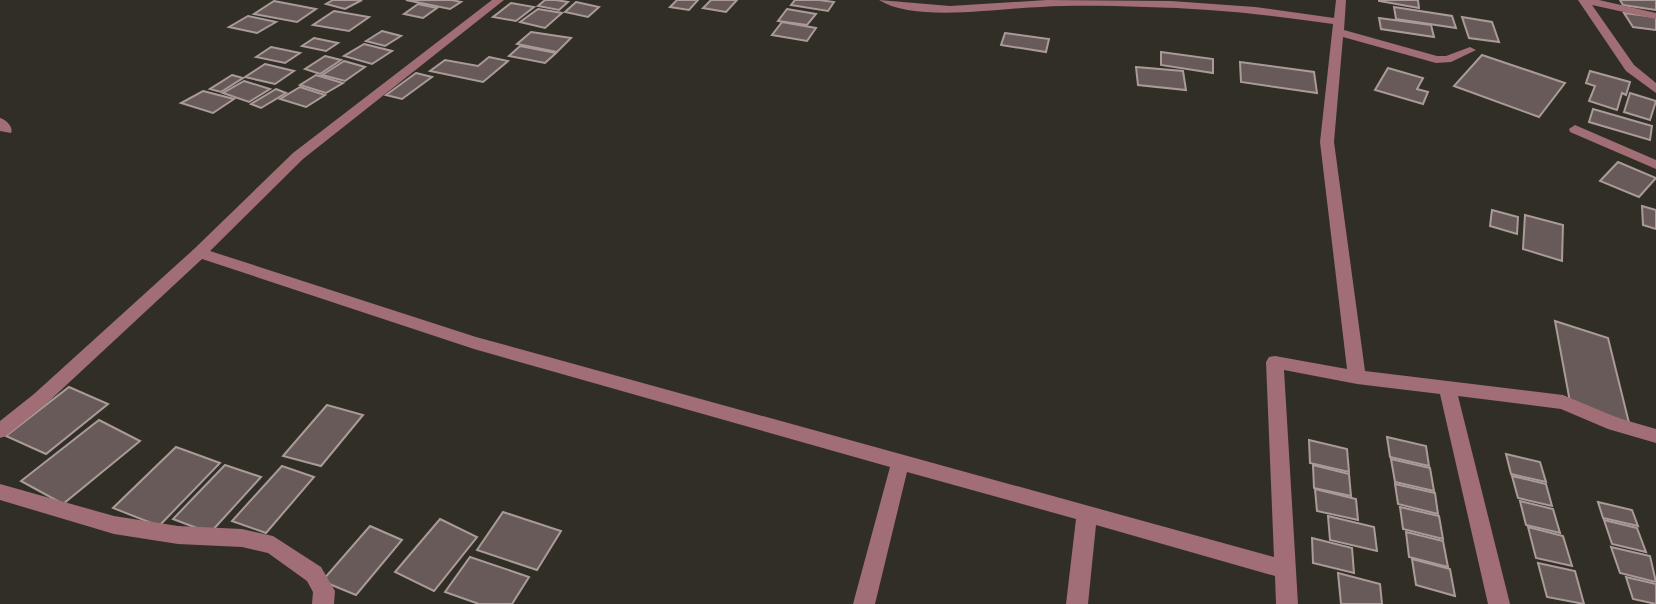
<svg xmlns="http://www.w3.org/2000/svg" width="1656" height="604" viewBox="0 0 1656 604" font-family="'Fira Sans Condensed',sans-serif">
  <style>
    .building { fill: #675a58; stroke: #aa9b98; stroke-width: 2 }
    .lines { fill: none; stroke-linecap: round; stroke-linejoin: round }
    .street { fill: #a16e76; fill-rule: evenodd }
  </style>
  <rect width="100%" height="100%" fill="#312f25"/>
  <g class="building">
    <polygon points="333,0 362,0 345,9 326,4"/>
    <polygon points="406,0 452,0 461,2 450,9"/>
    <polygon points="545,0 556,0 568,2 559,10 538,6"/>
    <polygon points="677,0 698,0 689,10 670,7"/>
    <polygon points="711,0 737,0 726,12 703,8"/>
    <polygon points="795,0 819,0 834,2 828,11 791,5"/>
    <polygon points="1418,0 1419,8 1379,1 1379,0"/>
    <polygon points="1620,0 1656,0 1656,10 1623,5"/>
    <polygon points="274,1 316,9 297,22 254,14"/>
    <polygon points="576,2 599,7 588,17 565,12"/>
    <polygon points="511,3 534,7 516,21 493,17"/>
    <polygon points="418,4 437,8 423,18 404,14"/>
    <polygon points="1394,7 1452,16 1456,28 1396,19"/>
    <polygon points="538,9 562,13 545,28 520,22"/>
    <polygon points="787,9 816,14 807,25 778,21"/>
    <polygon points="334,11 369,17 349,31 313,25"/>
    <polygon points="1624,13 1656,17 1656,30 1633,27"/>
    <polygon points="248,16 276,22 257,33 229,27"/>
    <polygon points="1462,17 1492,22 1499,42 1469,38"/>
    <polygon points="1379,18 1431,25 1434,37 1381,29"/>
    <polygon points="782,22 816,28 807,41 772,35"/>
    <polygon points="382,31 401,36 385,46 366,41"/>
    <polygon points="531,32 571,38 557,52 517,44"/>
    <polygon points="1005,33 1049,39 1046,52 1001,45"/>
    <polygon points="314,38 338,43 326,51 302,46"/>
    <polygon points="364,44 392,51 372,64 344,56"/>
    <polygon points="520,46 556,53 545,63 509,56"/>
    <polygon points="271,47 300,53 285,63 256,57"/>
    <polygon points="1161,52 1213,59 1213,73 1161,65"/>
    <polygon points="1482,55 1565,83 1539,117 1454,86"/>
    <polygon points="325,56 341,60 320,74 305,69"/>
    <polygon points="489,57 508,61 483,82 430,71 445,60 478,66"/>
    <polygon points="344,61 365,67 345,81 322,75"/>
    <polygon points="1240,62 1314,72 1317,93 1241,82"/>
    <polygon points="265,64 294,71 275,84 245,77"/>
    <polygon points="1136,67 1183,71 1186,90 1138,85"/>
    <polygon points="1388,68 1423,78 1417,89 1428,92 1423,104 1375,90"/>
    <polygon points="1590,71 1630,82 1626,95 1622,93 1617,110 1589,101 1595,86 1586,83"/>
    <polygon points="416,73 432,77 402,99 386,95"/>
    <polygon points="232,75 243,78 221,92 210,89"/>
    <polygon points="316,75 343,83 326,93 300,85"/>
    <polygon points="244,81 270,89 249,102 223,93"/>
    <polygon points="300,87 325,95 306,107 280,99"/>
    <polygon points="276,89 286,93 261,108 251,104"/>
    <polygon points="203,91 234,99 213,113 181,103"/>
    <polygon points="1630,93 1656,101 1650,120 1624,112"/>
    <polygon points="1593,109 1652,126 1650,140 1589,122"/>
    <polygon points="1618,162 1656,178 1639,197 1600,181"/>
    <polygon points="1642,206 1656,210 1656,229 1643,225"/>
    <polygon points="1492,210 1518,217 1517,234 1490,226"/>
    <polygon points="1525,215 1563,225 1562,261 1523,249"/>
    <polygon points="1555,321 1608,338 1629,423 1570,402"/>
    <polygon points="69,387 108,404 46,454 6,436"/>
    <polygon points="327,405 363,415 321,466 283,456"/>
    <polygon points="99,420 140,441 63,504 21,481"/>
    <polygon points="1387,437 1426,446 1429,466 1390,457"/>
    <polygon points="1309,440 1347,449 1349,472 1310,463"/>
    <polygon points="176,447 220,463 159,526 113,508"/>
    <polygon points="1506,454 1540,462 1546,482 1511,474"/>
    <polygon points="1391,459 1430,468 1434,491 1395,482"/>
    <polygon points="225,465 261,477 210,533 173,519"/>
    <polygon points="1313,465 1349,474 1351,496 1314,488"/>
    <polygon points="282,466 314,477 266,533 232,521"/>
    <polygon points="1512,476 1546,484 1552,506 1518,498"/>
    <polygon points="1395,484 1435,493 1438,514 1398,504"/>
    <polygon points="1315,489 1356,499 1358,520 1317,511"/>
    <polygon points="1520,501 1553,509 1560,533 1526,525"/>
    <polygon points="1598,502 1632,510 1638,526 1603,518"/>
    <polygon points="1400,507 1439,516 1443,539 1403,529"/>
    <polygon points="503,512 561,531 537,570 477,550"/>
    <polygon points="1328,516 1374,527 1377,551 1330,540"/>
    <polygon points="440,519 477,537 434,591 395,572"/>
    <polygon points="1604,520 1637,528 1646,552 1612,544"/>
    <polygon points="370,526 402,540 356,595 322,581"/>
    <polygon points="1528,527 1563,536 1572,566 1536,558"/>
    <polygon points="1406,532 1443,541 1448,567 1409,557"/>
    <polygon points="1312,538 1352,548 1354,573 1313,563"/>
    <polygon points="1611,547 1650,556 1656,582 1620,573"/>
    <polygon points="470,557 529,577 512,604 479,604 445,592"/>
    <polygon points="1412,559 1450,569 1455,596 1416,585"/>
    <polygon points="1538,563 1575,571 1584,604 1547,597"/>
    <polygon points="1338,573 1380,584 1382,604 1341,604"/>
    <polygon points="1626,577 1656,584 1656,604 1633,599"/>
  </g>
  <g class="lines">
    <g class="street">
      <path d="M492 0H504L303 159 210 251 476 337 1274 557 1266 362 1269 357 1275 356 1347 369 1320 142 1333 24C1271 15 1208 8 1145 7 1110 6 1075 5 1041 7 999 8 915 23 879 0L950 6 1047 0 1171 1 1255 7 1334 18 1336 0H1346L1344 30 1437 56H1446L1470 47 1476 50 1451 62 1436 63 1343 37 1334 142 1365 371 1563 395 1618 418 1656 429V443L1608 429 1561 409 1458 396 1510 604H1488L1440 394 1357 384 1284 370 1298 604H1276L1275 576 1096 525 1088 604H1066L1076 519 907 472 875 604H853L890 467 474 349 202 259 46 404 6 436 0 438V421L34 394 194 249 293 153Z"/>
      <polygon points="1578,0 1599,0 1656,13 1656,19 1592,5 1634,65 1656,83 1656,93 1626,71"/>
      <path d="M0 118C5 119 14 127 11 133L0 131Z"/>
      <polygon points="1575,125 1656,160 1656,169 1570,132 1569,129"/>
      <polygon points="0,484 114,516 178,526 242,529 273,536 321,567 335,591 334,604 312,604 313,592 307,581 268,553 242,547 178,544 114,534 0,500"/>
    </g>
  </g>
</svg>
